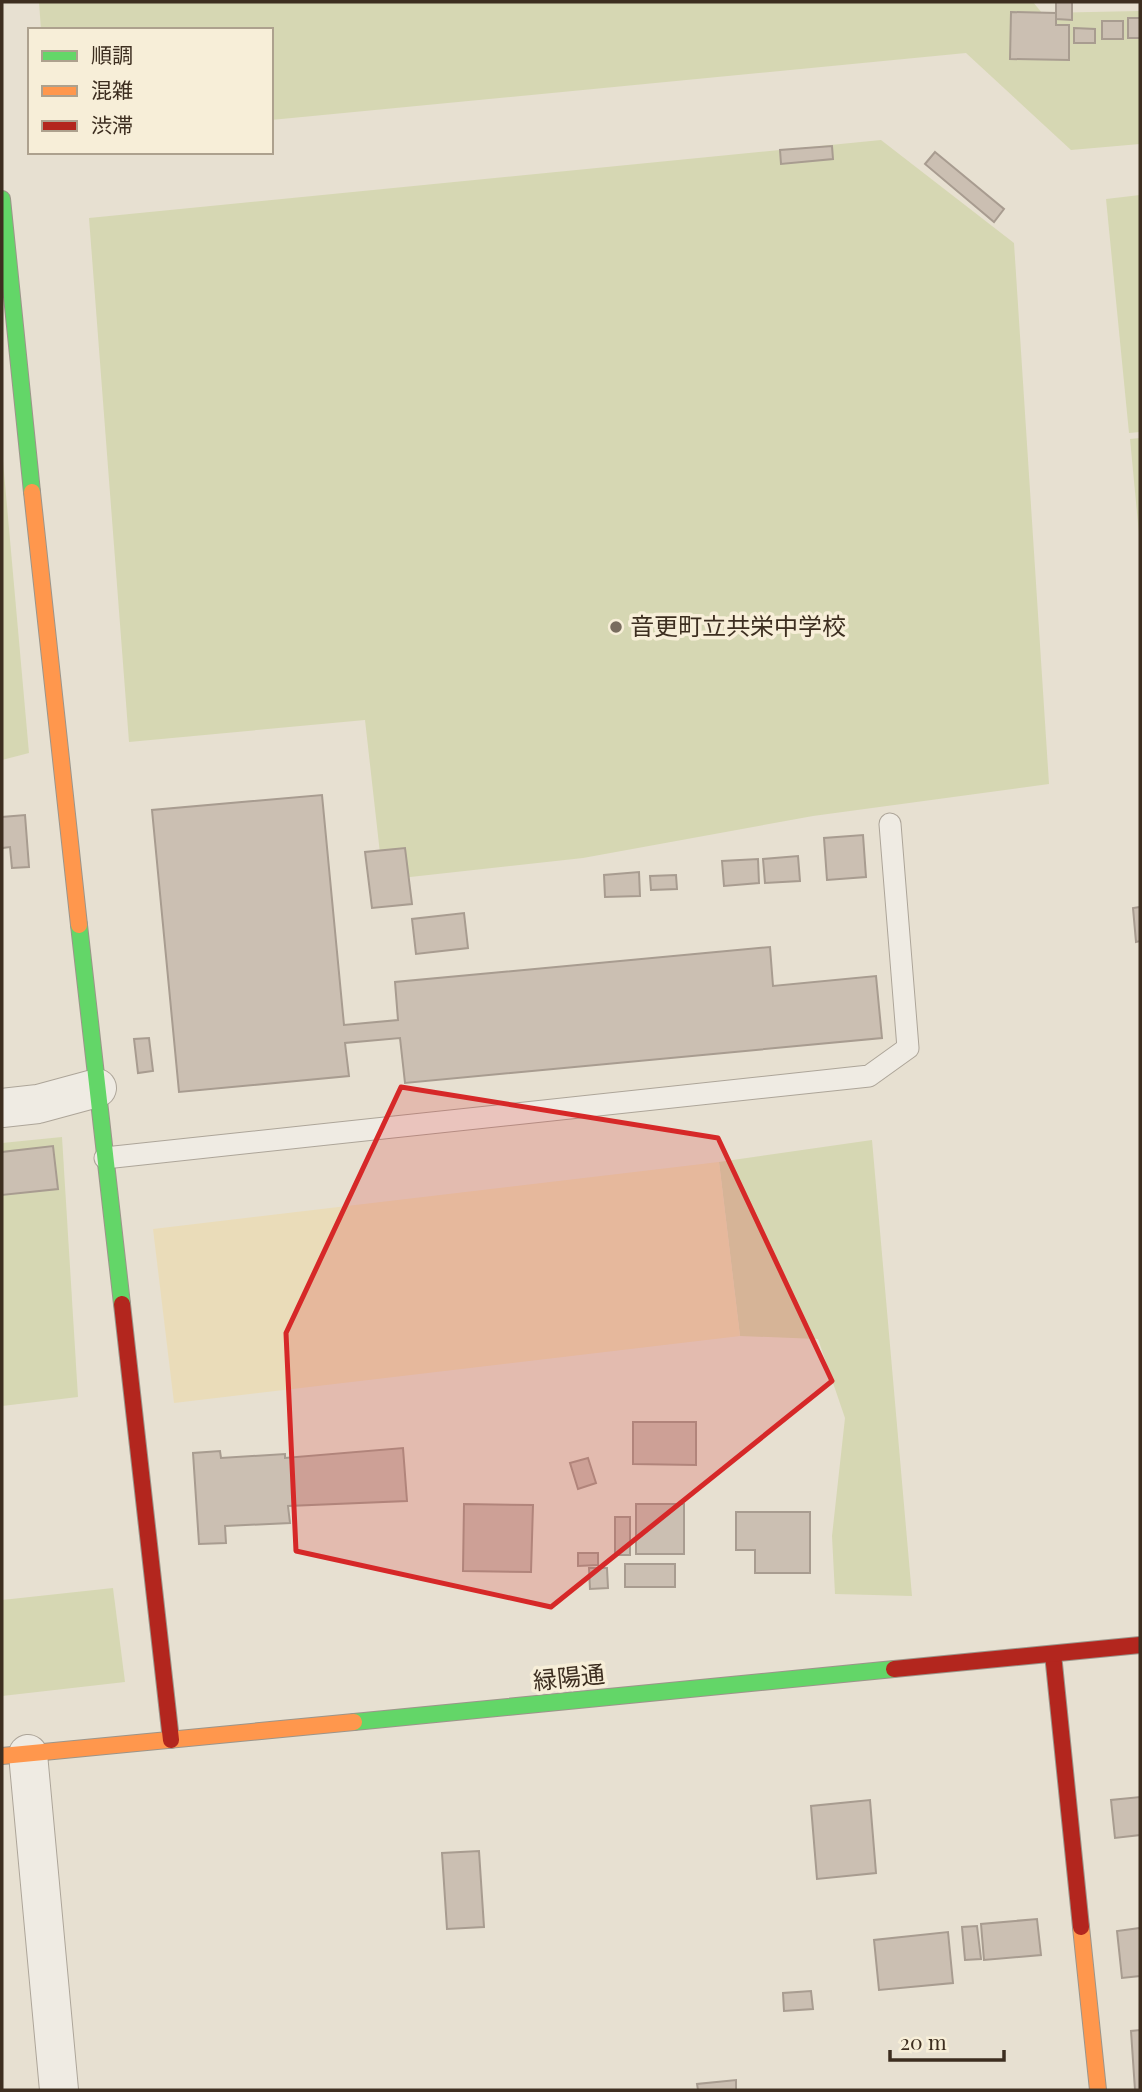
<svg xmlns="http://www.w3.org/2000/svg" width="1142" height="2092" viewBox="0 0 1142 2092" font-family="'Playfair Display','Noto Sans JP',serif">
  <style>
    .green { fill: #d6d7b3 }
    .sand { fill: #eadcb9 }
    .building { fill: #cbbfb2; stroke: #a89c90; stroke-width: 2 }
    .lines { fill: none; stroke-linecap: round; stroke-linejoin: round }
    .lane-casing { stroke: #ada599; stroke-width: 23 }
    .street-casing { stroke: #ada599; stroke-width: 40 }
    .fast-casing { stroke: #9c958a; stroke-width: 18 }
    .slow-casing { stroke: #9c958a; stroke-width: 18 }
    .jam-casing { stroke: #9c958a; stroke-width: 18 }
    .lane { stroke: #efebe3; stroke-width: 21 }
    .street { stroke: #efebe3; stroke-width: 38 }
    .fast { stroke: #63d668; stroke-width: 16 }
    .slow { stroke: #ff974d; stroke-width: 16 }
    .jam { stroke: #b3261e; stroke-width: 16 }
    .marked { fill: #d62828; fill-opacity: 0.2; stroke: #d62828; stroke-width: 5; stroke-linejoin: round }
    .poi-dot { fill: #786c5e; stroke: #f7eed8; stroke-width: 2.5 }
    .labels { text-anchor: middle; stroke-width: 7; stroke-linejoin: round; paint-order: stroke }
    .poi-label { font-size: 24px; fill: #3d2e20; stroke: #f7eed8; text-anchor: start }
    .street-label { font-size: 24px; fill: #3d2e20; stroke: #f7eed8 }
  </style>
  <rect width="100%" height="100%" fill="#e7e0d1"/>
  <g class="green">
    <polygon points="39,2 1033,2 1042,13 1140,11 1140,144 1071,150 966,53 271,120 271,30 41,30"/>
    <polygon points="881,140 1014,243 1049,784 813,816 583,858 383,880 365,720 129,742 89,218"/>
    <polygon points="1140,195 1140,432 1129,433 1106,199"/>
    <polygon points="1140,438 1140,544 1130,439"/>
    <polygon points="2,450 29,753 2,760"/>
    <polygon points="62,1137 78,1397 2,1406 2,1143"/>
    <polygon points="872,1140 912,1596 835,1594 832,1536 845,1418 818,1339 740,1336 719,1162"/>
    <polygon points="113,1588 125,1682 2,1696 2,1600"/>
  </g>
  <polygon class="sand" points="719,1162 740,1336 174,1403 153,1229"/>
  <g class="building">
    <polygon points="1056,2 1072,2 1072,20 1056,19"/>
    <polygon points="1011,12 1056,13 1056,25 1069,25 1069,60 1010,59"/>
    <rect x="1128" y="18" width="12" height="20"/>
    <rect x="1102" y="21" width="21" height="18"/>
    <polygon points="1074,28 1095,29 1095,43 1074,43"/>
    <polygon points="832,146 833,159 781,164 780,150"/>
    <polygon points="935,152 1004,209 994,222 925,164"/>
    <polygon points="322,795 344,1025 398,1020 395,982 770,947 773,986 876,976 882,1038 405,1083 400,1038 345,1043 349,1076 179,1092 152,810"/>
    <polygon points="25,815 29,867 12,868 10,847 2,848 2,817"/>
    <polygon points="863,835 866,877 827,880 824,838"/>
    <polygon points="405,848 412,904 372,908 365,852"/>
    <polygon points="798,856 800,881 765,883 763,859"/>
    <polygon points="758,859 759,883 724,886 722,861"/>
    <polygon points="639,872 640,896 605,897 604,875"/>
    <polygon points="676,875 677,889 651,890 650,876"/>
    <polygon points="1140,907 1140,941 1136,942 1133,908"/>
    <polygon points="464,913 468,948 416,954 412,919"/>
    <polygon points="149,1038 153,1071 138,1073 134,1039"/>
    <polygon points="53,1146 58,1189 2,1195 2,1152"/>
    <polygon points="633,1422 696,1422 696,1465 633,1464"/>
    <polygon points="403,1448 407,1501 288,1506 290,1523 225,1526 226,1543 199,1544 193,1453 220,1451 221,1458 285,1454 285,1458"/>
    <polygon points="588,1458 596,1483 578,1489 570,1463"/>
    <polygon points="464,1504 533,1505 531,1572 463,1571"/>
    <rect x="636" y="1504" width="48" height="50"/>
    <polygon points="736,1512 810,1512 810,1573 755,1573 755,1550 736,1550"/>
    <rect x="615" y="1517" width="15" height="38"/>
    <polygon points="578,1553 598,1553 598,1565 578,1566"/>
    <rect x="625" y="1564" width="50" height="23"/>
    <polygon points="589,1568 607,1568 608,1588 590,1589"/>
    <polygon points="1140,1797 1140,1835 1115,1838 1111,1800"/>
    <polygon points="870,1800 876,1873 817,1879 811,1806"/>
    <polygon points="479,1851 484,1927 447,1929 442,1853"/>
    <polygon points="1037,1919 1041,1955 984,1960 981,1924"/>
    <polygon points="977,1926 981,1959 965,1960 962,1927"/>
    <polygon points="1140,1928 1140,1976 1122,1978 1117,1931"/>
    <polygon points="948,1932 953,1983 879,1990 874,1940"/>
    <polygon points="811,1991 813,2009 784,2011 783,1993"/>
    <polygon points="1140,2030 1140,2090 1135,2090 1131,2031"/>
    <polygon points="736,2080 736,2090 698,2090 697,2084"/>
  </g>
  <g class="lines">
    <defs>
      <polyline id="lane" points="105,1158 869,1076 908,1048 890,824"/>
      <g id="street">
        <polyline points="2,1108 38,1104 97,1088"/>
        <polyline points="28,1754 59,2090"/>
      </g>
      <g id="fast">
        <polyline points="2,199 32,492"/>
        <polyline points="79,925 122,1304"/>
        <polyline points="354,1722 894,1669"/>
      </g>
      <g id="slow">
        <polyline points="32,492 79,925"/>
        <polyline points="2,1756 354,1722"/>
        <polyline points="1081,1927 1098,2090"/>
      </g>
      <g id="jam">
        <polyline points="122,1304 171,1740"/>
        <polyline points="1053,1654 1081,1927"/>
        <polyline points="894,1669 1140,1645"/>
      </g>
    </defs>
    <use href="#lane" class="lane-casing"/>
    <use href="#street" class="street-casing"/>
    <use href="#fast" class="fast-casing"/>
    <use href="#slow" class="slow-casing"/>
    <use href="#jam" class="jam-casing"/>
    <use href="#lane" class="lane"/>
    <use href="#street" class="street"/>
    <use href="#fast" class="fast"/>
    <use href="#slow" class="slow"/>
    <use href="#jam" class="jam"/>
  </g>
  <path class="marked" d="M401 1087 718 1138 832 1381 551 1607 296 1551 286 1333Z"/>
  <circle class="poi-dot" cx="616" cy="627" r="7"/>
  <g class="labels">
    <g class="poi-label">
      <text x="630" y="635">音更町立共栄中学校</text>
    </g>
    <g class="street-label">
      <text transform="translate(569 1678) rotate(-6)" y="8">緑陽通</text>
    </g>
  </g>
  <rect width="1142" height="2092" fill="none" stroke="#3d2e20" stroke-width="7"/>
  <rect x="28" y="28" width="245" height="126" fill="#f7eed8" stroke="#ada18e" stroke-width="2"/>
  <rect x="42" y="51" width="35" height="10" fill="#63d668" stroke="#ada18e" stroke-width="2"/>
  <text x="91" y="63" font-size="21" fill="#3d2e20">順調</text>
  <rect x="42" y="86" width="35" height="10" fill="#ff974d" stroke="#ada18e" stroke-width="2"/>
  <text x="91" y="98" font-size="21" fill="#3d2e20">混雑</text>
  <rect x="42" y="121" width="35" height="10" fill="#b3261e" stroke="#ada18e" stroke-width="2"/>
  <text x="91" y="133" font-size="21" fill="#3d2e20">渋滞</text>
  <path d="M890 2050v10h114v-10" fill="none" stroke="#3d2e20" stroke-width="3.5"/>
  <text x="900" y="2050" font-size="21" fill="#3d2e20" stroke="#f7eed8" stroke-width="5" paint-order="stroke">20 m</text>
</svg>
